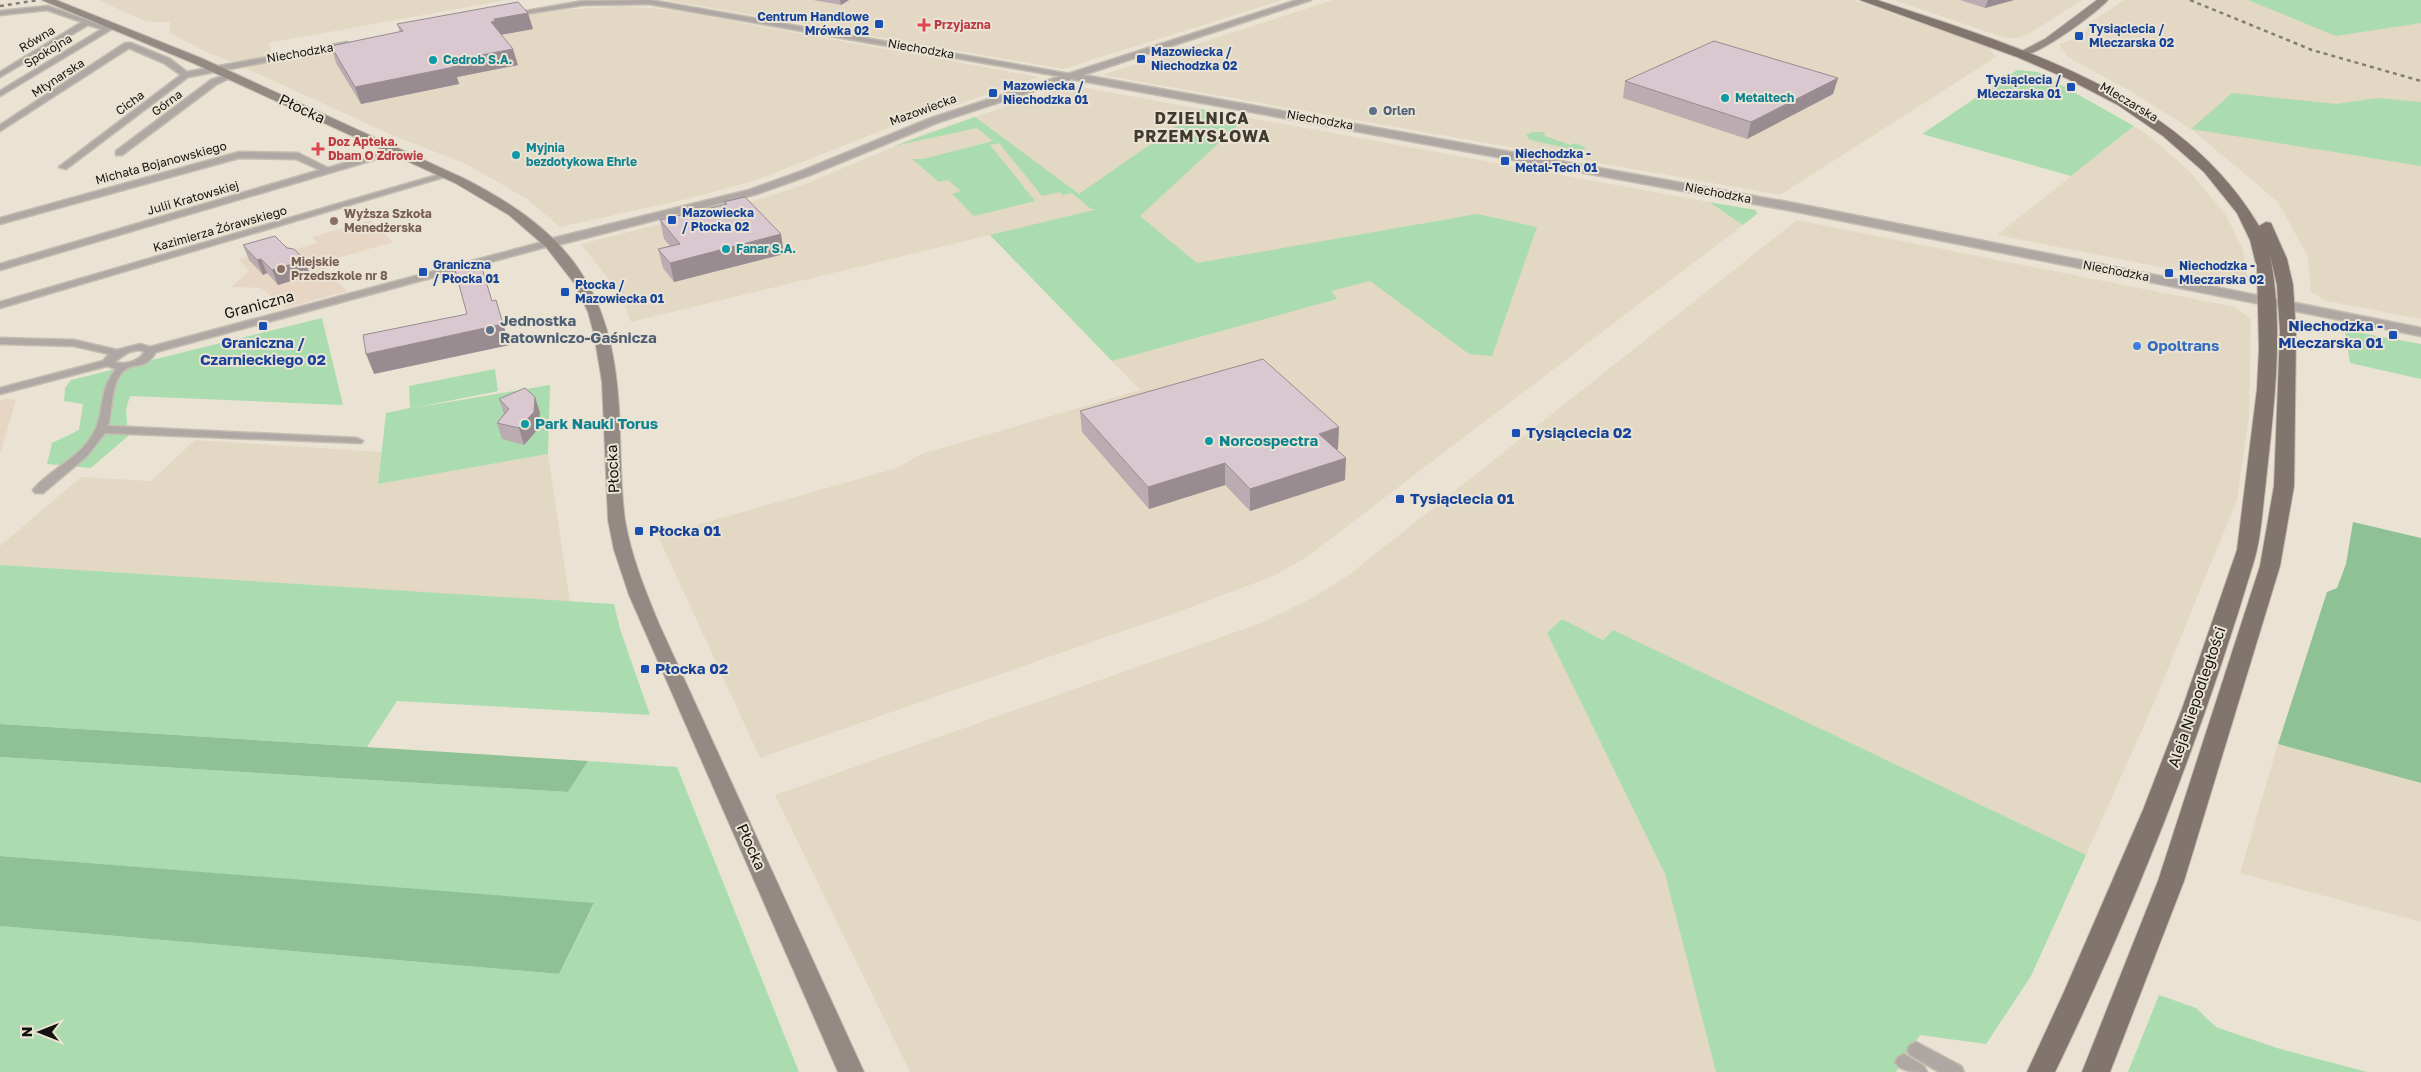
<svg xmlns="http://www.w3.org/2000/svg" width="2421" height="1072" viewBox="0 0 2421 1072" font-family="'Golos Text',sans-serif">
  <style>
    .built { fill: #e3d8c3 }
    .education { fill: #e8d6c5 }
    .green { fill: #aadcb0 }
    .forest { fill: #8ec294 }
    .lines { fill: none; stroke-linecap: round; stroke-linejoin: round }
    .minor-casing { stroke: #c3bdb0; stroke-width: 3 }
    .tertiary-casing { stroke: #c3bdb0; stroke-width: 3 }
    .secondary-casing { stroke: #c3bdb0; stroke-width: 2 }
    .primary-casing { stroke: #c3bdb0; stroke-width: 2 }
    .minor { fill: #aea7a3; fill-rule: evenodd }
    .tertiary { fill: #aea7a3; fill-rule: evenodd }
    .secondary { fill: #948a84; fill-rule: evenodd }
    .primary { fill: #81756e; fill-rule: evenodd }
    .rail { stroke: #837e74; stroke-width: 2.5; stroke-dasharray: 4 4; stroke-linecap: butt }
    .wall { fill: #bbacb2 }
    .shaded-wall { fill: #988c91 }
    .building { fill: #d9c8cf; stroke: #988c91 }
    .transit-dot { fill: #1a4fb4; stroke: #eae3d4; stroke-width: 2 }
    .health-dot { fill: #e0444e; stroke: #eae3d4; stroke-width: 2 }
    .culture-dot { fill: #0f9aa8; stroke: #eae3d4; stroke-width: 2 }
    .service-dot { fill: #5c6f8a; stroke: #eae3d4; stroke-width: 2 }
    .education-dot { fill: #8d6e63; stroke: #eae3d4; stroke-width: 2 }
    .shop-dot { fill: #3f7fe0; stroke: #eae3d4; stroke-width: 2 }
    .labels { text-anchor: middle; stroke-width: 4; stroke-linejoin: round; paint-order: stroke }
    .far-transit-label { font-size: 12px; font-weight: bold; fill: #164399; stroke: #eae3d4; text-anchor: start }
    .far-health-label { font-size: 12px; font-weight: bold; fill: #be3a42; stroke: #eae3d4; text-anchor: start }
    .far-street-label { font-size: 12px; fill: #14120d; stroke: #eae3d4 }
    .far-culture-label { font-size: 12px; font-weight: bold; fill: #0d838f; stroke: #eae3d4; text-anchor: start }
    .far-service-label { font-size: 12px; font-weight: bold; fill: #4e5e75; stroke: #eae3d4; text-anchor: start }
    .far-education-label { font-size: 12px; font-weight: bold; fill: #785e54; stroke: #eae3d4; text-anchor: start }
    .street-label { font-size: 15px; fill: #14120d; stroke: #eae3d4 }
    .service-label { font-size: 15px; font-weight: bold; fill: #4e5e75; stroke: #eae3d4; text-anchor: start }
    .transit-label { font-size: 15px; font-weight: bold; fill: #164399; stroke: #eae3d4; text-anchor: start }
    .shop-label { font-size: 15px; font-weight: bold; fill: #366cbe; stroke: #eae3d4; text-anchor: start }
    .culture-label { font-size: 15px; font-weight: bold; fill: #0d838f; stroke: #eae3d4; text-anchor: start }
    .far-district-label { font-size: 16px; font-weight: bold; letter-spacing: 1px; fill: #403a2e; stroke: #eae3d4 }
  </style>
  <rect width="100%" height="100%" fill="#eae3d4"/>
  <g class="built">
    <polygon points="98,0 507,0 268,43 273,55 233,62 208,53 170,33 170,22 147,22"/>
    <polygon points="666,0 1282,0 1063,69"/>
    <polygon points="1333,0 1853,0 1988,47 1996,57 1780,195 1102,75"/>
    <polygon points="1894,0 2082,0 2027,35 2016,38 2005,38"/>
    <polygon points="2124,0 2421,0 2421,319 2327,301 2311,292 2308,257 2278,202 2191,129 2130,91 2069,58 2059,44 2077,38 2087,30 2088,24"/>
    <polygon points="624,6 672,10 1039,77 893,126 757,180 691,198 560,227 527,199 464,163 394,136 243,67 546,11"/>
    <polygon points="1070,85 1709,202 1743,225 1308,556 1276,575 1178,612 760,758 658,536 897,468 921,454 1140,390 990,235 631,322 622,297 581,244 764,198 808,183 924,134"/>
    <polygon points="2134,126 2152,138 2190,172 2226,215 2243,250 2248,278 2229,281 1997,235"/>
    <polygon points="1797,220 2234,307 2251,319 2249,417 2237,500 2151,710 2086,855 1614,631 1603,640 1562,619 1547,633 1665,874 1716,1072 910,1072 775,795 1261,623 1310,599 1346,577"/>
    <polygon points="195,440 381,452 379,484 548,454 570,602 0,565 0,546 81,477 151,481"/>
    <polygon points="2278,744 2421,783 2421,922 2240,873"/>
  </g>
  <g class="education">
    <polygon points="370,220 393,242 321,263 326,269 319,275 323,278 334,279 347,291 285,308 261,288 231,287 249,271 239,259 286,245 292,250 317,243 312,237"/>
    <polygon points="7,399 16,400 0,454 0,401"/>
  </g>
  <g class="green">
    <polygon points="2248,0 2421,0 2421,23 2336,36"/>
    <polygon points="2017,70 2038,72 2134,126 2071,176 1922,134"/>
    <polygon points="2232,93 2336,104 2378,98 2421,102 2421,166 2191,129"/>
    <polygon points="1201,109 1246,118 1140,216 1197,263 1477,214 1537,227 1492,356 1469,354 1370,281 1331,291 1337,299 1112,361 990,235 1098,209 1091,209 1072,193 1063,195 1060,192 1042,196 999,143 990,145 1035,201 974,216 952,194 961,191 948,180 939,182 912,159 923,159 993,141 977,128 894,146 975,117 1079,194"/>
    <polygon points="1532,132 1544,132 1545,136 1570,145 1576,143 1586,148 1580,151 1530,140 1526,135"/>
    <polygon points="1709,202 1756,210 1757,214 1743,225"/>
    <polygon points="322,318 343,405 130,396 126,409 128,436 91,468 47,464 52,443 79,430 83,404 64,401 65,388 71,380"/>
    <polygon points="2345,330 2421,344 2421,379 2350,363"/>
    <polygon points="495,369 498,391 413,408 550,385 548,454 378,484 386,413 410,408 409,386"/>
    <polygon points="0,565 614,604 620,629 650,715 397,701 367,747 0,724"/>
    <polygon points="1562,619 1603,640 1613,630 2086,855 2031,976 1986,1044 1920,1035 1896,1072 1716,1072 1665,874 1547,633"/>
    <polygon points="0,757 568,792 588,761 677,767 799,1072 0,1072 0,926 559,974 594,904 0,856"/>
    <polygon points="2159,995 2196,1008 2216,1027 2277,1048 2367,1072 2128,1072"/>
  </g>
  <g class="forest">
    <polygon points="2353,522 2421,538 2421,783 2278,744 2327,592 2337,588 2346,564"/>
    <polygon points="0,724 588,761 568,792 0,757"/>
    <polygon points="0,856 594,903 559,974 0,926"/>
  </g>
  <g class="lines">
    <defs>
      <g id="minor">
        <polygon points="650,0 1070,74 1074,76 1070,78 649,4 583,5 512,16 508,14 583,1"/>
        <polygon points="48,6 112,29 0,96 0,91 102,29 88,25 0,77 0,72 82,22 47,10 0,15 0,11"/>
        <polygon points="347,42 351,44 350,46 188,77 66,169 59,167 181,75 164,63 129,48 0,131 0,125 125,43 131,43 170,59 187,72"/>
        <polygon points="228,74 235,76 217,84 122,155 116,155 116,151 211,80"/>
        <polygon points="394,148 398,151 397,153 0,270 0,264 320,170 296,159 239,158 0,224 0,218 239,152 298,153 328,168"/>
        <polygon points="444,173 451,175 0,308 0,302"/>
        <path d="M550 240 555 243 553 245 156 352C145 370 137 362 126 369 110 380 113 410 108 426L357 438 363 441 361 443 105 433 87 456 43 493H35L33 490C50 469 79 459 93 434 106 412 97 392 116 369L107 366 0 394V388L103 361 109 354 74 346 0 344V338L74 340 117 350 140 344 150 347ZM139 350 145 352C137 362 126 365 114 362L129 352Z"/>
        <polygon points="1916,1042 1961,1066 1964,1072 1939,1072 1910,1055 1907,1050 1910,1045"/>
        <path d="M1904 1054 1924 1066 1927 1072C1914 1072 1901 1072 1895 1062L1898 1057Z"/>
      </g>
      <polygon id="tertiary" points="1297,0 1311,0 1083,75 1793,203 2421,328 2421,336 1793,211 1071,79 939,122 810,175 757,194 550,247 544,243 546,240 749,190 802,171 931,118"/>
      <g id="secondary">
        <path d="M42 0H56L201 58 463 178C568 231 612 288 619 407 621 445 620 483 625 520 631 556 645 590 659 624L864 1072H838L629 595 614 550 608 520 602 382 594 334 588 312 574 283 546 247 509 215 455 183 193 63Z"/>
        <path d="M2097 0H2108C2096 13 2034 60 2017 56L2016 54 2045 39Z"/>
      </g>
      <path id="primary" d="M1860 0H1877C2015 46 2180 92 2259 226L2266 222 2271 223 2287 259 2293 285 2296 332 2294 486 2280 566 2184 881 2110 1072H2082L2158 881 2260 566 2274 486 2280 332 2277 285 2270 255C2285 332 2273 413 2265 490 2262 514 2261 538 2254 561 2202 735 2134 909 2055 1072H2027L2064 992 2143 810 2182 709 2237 550 2257 389 2259 349 2257 268 2250 240 2237 213 2204 172 2163 136 2118 105 2068 79 2017 57Z"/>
    </defs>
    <use href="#minor" class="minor-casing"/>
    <use href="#tertiary" class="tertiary-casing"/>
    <use href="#secondary" class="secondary-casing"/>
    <use href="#primary" class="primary-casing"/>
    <use href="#minor" class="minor"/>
    <use href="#tertiary" class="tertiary"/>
    <use href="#secondary" class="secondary"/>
    <use href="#primary" class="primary"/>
    <g class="rail">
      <polyline points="2190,0 2312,50 2421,81"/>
      <polyline points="0,6 39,0"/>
    </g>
  </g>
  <g class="wall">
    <polygon points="813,0 849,0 841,5"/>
    <polygon points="1960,0 2014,0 1985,8"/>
    <polygon points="397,24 533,29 501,35 518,65 457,77 459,84 361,104 336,63 331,46 400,32"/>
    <polygon points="1838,78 1833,94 1747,139 1623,98 1625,81"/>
    <polygon points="724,202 784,254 674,282 663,268 658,249 670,246 664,239 660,220 725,205"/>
    <polygon points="243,245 287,248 305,260 310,275 278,285 267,273 263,275 249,260"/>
    <polygon points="499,399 540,413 538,429 524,445 502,439 497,423 504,414"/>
    <polygon points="1080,411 1338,449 1337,449 1345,480 1250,511 1225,485 1149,509 1082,432"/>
  </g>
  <g class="shaded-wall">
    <polygon points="840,0 849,0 841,5"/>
    <polygon points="1988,0 2014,0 1985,8"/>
    <polygon points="528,13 533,29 499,35 491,22 494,19"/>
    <polygon points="513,49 518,65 457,77 459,84 361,104 355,87 449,61"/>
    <polygon points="1838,78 1833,94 1747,139 1751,122"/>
    <polygon points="781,234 784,254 674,282 670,263"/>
    <polygon points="261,259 267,273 263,275 257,260"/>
    <polygon points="305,260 310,275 278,285 272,270"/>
    <polygon points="503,324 510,345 374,374 366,354"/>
    <polygon points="535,397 540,413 538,429 524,445 519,428"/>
    <polygon points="1339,427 1338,449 1318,455 1319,434"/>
    <polygon points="1346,458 1345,480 1250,511 1250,489"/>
    <polygon points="1225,463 1225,485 1149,509 1148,487"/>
  </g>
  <g class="building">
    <polygon points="518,2 528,13 494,19 495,21 491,22 513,49 449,61 454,67 355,87 331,46 403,31 397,24"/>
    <polygon points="1714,41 1838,78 1751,122 1625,81"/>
    <polygon points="745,197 781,234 670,263 658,249 680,244 660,220 727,204 724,202"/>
    <polygon points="275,236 287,248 294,249 305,260 272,270 261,259 257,260 243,245"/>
    <polygon points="481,265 492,301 496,300 503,324 366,354 363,335 467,314 455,270"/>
    <polygon points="1263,359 1339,427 1319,434 1346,458 1250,489 1225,463 1148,487 1080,411"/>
    <polygon points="525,388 535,397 534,412 519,428 497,423 509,409 499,399"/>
  </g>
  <g class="transit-dot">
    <rect x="874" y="19" width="10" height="10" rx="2.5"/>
    <rect x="2074" y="31" width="10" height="10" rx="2.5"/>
    <rect x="1136" y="54" width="10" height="10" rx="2.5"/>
    <rect x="2066" y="82" width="10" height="10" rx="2.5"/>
    <rect x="988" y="88" width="10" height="10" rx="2.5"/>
    <rect x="1500" y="156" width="10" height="10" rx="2.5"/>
    <rect x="667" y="215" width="10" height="10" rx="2.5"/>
    <rect x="418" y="267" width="10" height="10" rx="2.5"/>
    <rect x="2164" y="268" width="10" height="10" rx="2.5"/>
    <rect x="560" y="287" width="10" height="10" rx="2.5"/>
    <rect x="258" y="321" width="10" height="10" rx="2.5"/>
    <rect x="2388" y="330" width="10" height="10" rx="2.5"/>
    <rect x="1511" y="428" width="10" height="10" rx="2.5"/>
    <rect x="1395" y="494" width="10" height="10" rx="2.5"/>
    <rect x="634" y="526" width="10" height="10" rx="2.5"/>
    <rect x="640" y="664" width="10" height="10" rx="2.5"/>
  </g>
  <g class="health-dot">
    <path d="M921.5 17.5h5v5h5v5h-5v5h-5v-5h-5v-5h5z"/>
    <path d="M315.5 141.5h5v5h5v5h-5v5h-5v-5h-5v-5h5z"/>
  </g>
  <g class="culture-dot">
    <circle cx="433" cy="60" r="5"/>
    <circle cx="1725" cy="98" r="5"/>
    <circle cx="516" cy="155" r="5"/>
    <circle cx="726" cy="249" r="5"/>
    <circle cx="525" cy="424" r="5"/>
    <circle cx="1209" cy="441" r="5"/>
  </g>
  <g class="service-dot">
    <circle cx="1373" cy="111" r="5"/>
    <circle cx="490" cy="330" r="5"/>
  </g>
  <g class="education-dot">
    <circle cx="334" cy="221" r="5"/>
    <circle cx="281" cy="269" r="5"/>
  </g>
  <circle class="shop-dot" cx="2137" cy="346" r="5"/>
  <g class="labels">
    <g class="far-transit-label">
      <text x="869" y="21" text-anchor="end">Centrum Handlowe<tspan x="869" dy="14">Mrówka 02</tspan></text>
      <text x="2089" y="33">Tysiąclecia /<tspan x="2089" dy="14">Mleczarska 02</tspan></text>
      <text x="1151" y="56">Mazowiecka /<tspan x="1151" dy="14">Niechodzka 02</tspan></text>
      <text x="2061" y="84" text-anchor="end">Tysiąclecia /<tspan x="2061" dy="14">Mleczarska 01</tspan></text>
      <text x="1003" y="90">Mazowiecka /<tspan x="1003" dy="14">Niechodzka 01</tspan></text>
      <text x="1515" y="158">Niechodzka -<tspan x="1515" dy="14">Metal-Tech 01</tspan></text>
      <text x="682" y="217">Mazowiecka<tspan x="682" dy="14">/ Płocka 02</tspan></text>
      <text x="433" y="269">Graniczna<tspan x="433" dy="14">/ Płocka 01</tspan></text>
      <text x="2179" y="270">Niechodzka -<tspan x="2179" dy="14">Mleczarska 02</tspan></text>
      <text x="575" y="289">Płocka /<tspan x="575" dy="14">Mazowiecka 01</tspan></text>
    </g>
    <g class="far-health-label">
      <text x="934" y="29">Przyjazna</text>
      <text x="328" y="146">Doz Apteka.<tspan x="328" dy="14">Dbam O Zdrowie</tspan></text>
    </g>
    <g class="far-street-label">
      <text transform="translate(37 39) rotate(-31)" y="4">Równa</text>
      <text transform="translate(921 49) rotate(10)" y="4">Niechodzka</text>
      <text transform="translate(48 51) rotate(-31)" y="4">Spokojna</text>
      <text transform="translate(300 53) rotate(-10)" y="4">Niechodzka</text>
      <text transform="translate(58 78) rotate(-33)" y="4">Młynarska</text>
      <text transform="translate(2129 102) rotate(31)" y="4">Mleczarska</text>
      <text transform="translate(130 103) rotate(-36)" y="4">Cicha</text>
      <text transform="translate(167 103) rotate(-36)" y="4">Górna</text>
      <text transform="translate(923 110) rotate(-20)" y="4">Mazowiecka</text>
      <text transform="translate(1320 120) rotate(10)" y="4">Niechodzka</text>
      <text transform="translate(161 163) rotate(-15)" y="4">Michała Bojanowskiego</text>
      <text transform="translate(1718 193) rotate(11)" y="4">Niechodzka</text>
      <text transform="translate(193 198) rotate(-16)" y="4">Julii Kratowskiej</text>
      <text transform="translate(220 229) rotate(-16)" y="4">Kazimierza Żórawskiego</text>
      <text transform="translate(2116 271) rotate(11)" y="4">Niechodzka</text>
    </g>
    <g class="far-culture-label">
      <text x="443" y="64">Cedrob S.A.</text>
      <text x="1735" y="102">Metaltech</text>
      <text x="526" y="152">Myjnia<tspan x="526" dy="14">bezdotykowa Ehrle</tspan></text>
      <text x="736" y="253">Fanar S.A.</text>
    </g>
    <g class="far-service-label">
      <text x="1383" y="115">Orlen</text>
    </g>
    <g class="far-education-label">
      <text x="344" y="218">Wyższa Szkoła<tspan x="344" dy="14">Menedżerska</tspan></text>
      <text x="291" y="266">Miejskie<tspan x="291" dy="14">Przedszkole nr 8</tspan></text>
    </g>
    <g class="street-label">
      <text transform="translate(302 109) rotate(25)" y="5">Płocka</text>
      <text transform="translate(259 305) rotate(-15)" y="5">Graniczna</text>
      <text transform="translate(613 469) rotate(-93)" y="5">Płocka</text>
      <text transform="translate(2197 697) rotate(-71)" y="5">Aleja Niepodległości</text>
      <text transform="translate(751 847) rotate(66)" y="5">Płocka</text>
    </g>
    <g class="service-label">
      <text x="500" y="326">Jednostka<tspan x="500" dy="17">Ratowniczo-Gaśnicza</tspan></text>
    </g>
    <g class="transit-label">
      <text x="2383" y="331" text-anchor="end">Niechodzka -<tspan x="2383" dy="17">Mleczarska 01</tspan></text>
      <text x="263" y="348" text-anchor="middle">Graniczna /<tspan x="263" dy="17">Czarnieckiego 02</tspan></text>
      <text x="1526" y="438">Tysiąclecia 02</text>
      <text x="1410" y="504">Tysiąclecia 01</text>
      <text x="649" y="536">Płocka 01</text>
      <text x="655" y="674">Płocka 02</text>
    </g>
    <g class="shop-label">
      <text x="2147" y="351">Opoltrans</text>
    </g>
    <g class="culture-label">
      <text x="535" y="429">Park Nauki Torus</text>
      <text x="1219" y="446">Norcospectra</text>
    </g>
    <g class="far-district-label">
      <text x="1202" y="124">DZIELNICA<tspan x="1202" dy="18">PRZEMYSŁOWA</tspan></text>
    </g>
  </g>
  <g transform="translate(40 1032) rotate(270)" stroke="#eae3d4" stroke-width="4" paint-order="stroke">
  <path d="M0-4L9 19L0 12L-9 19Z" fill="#14120d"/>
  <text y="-8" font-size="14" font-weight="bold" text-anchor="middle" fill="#14120d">N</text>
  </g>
</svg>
